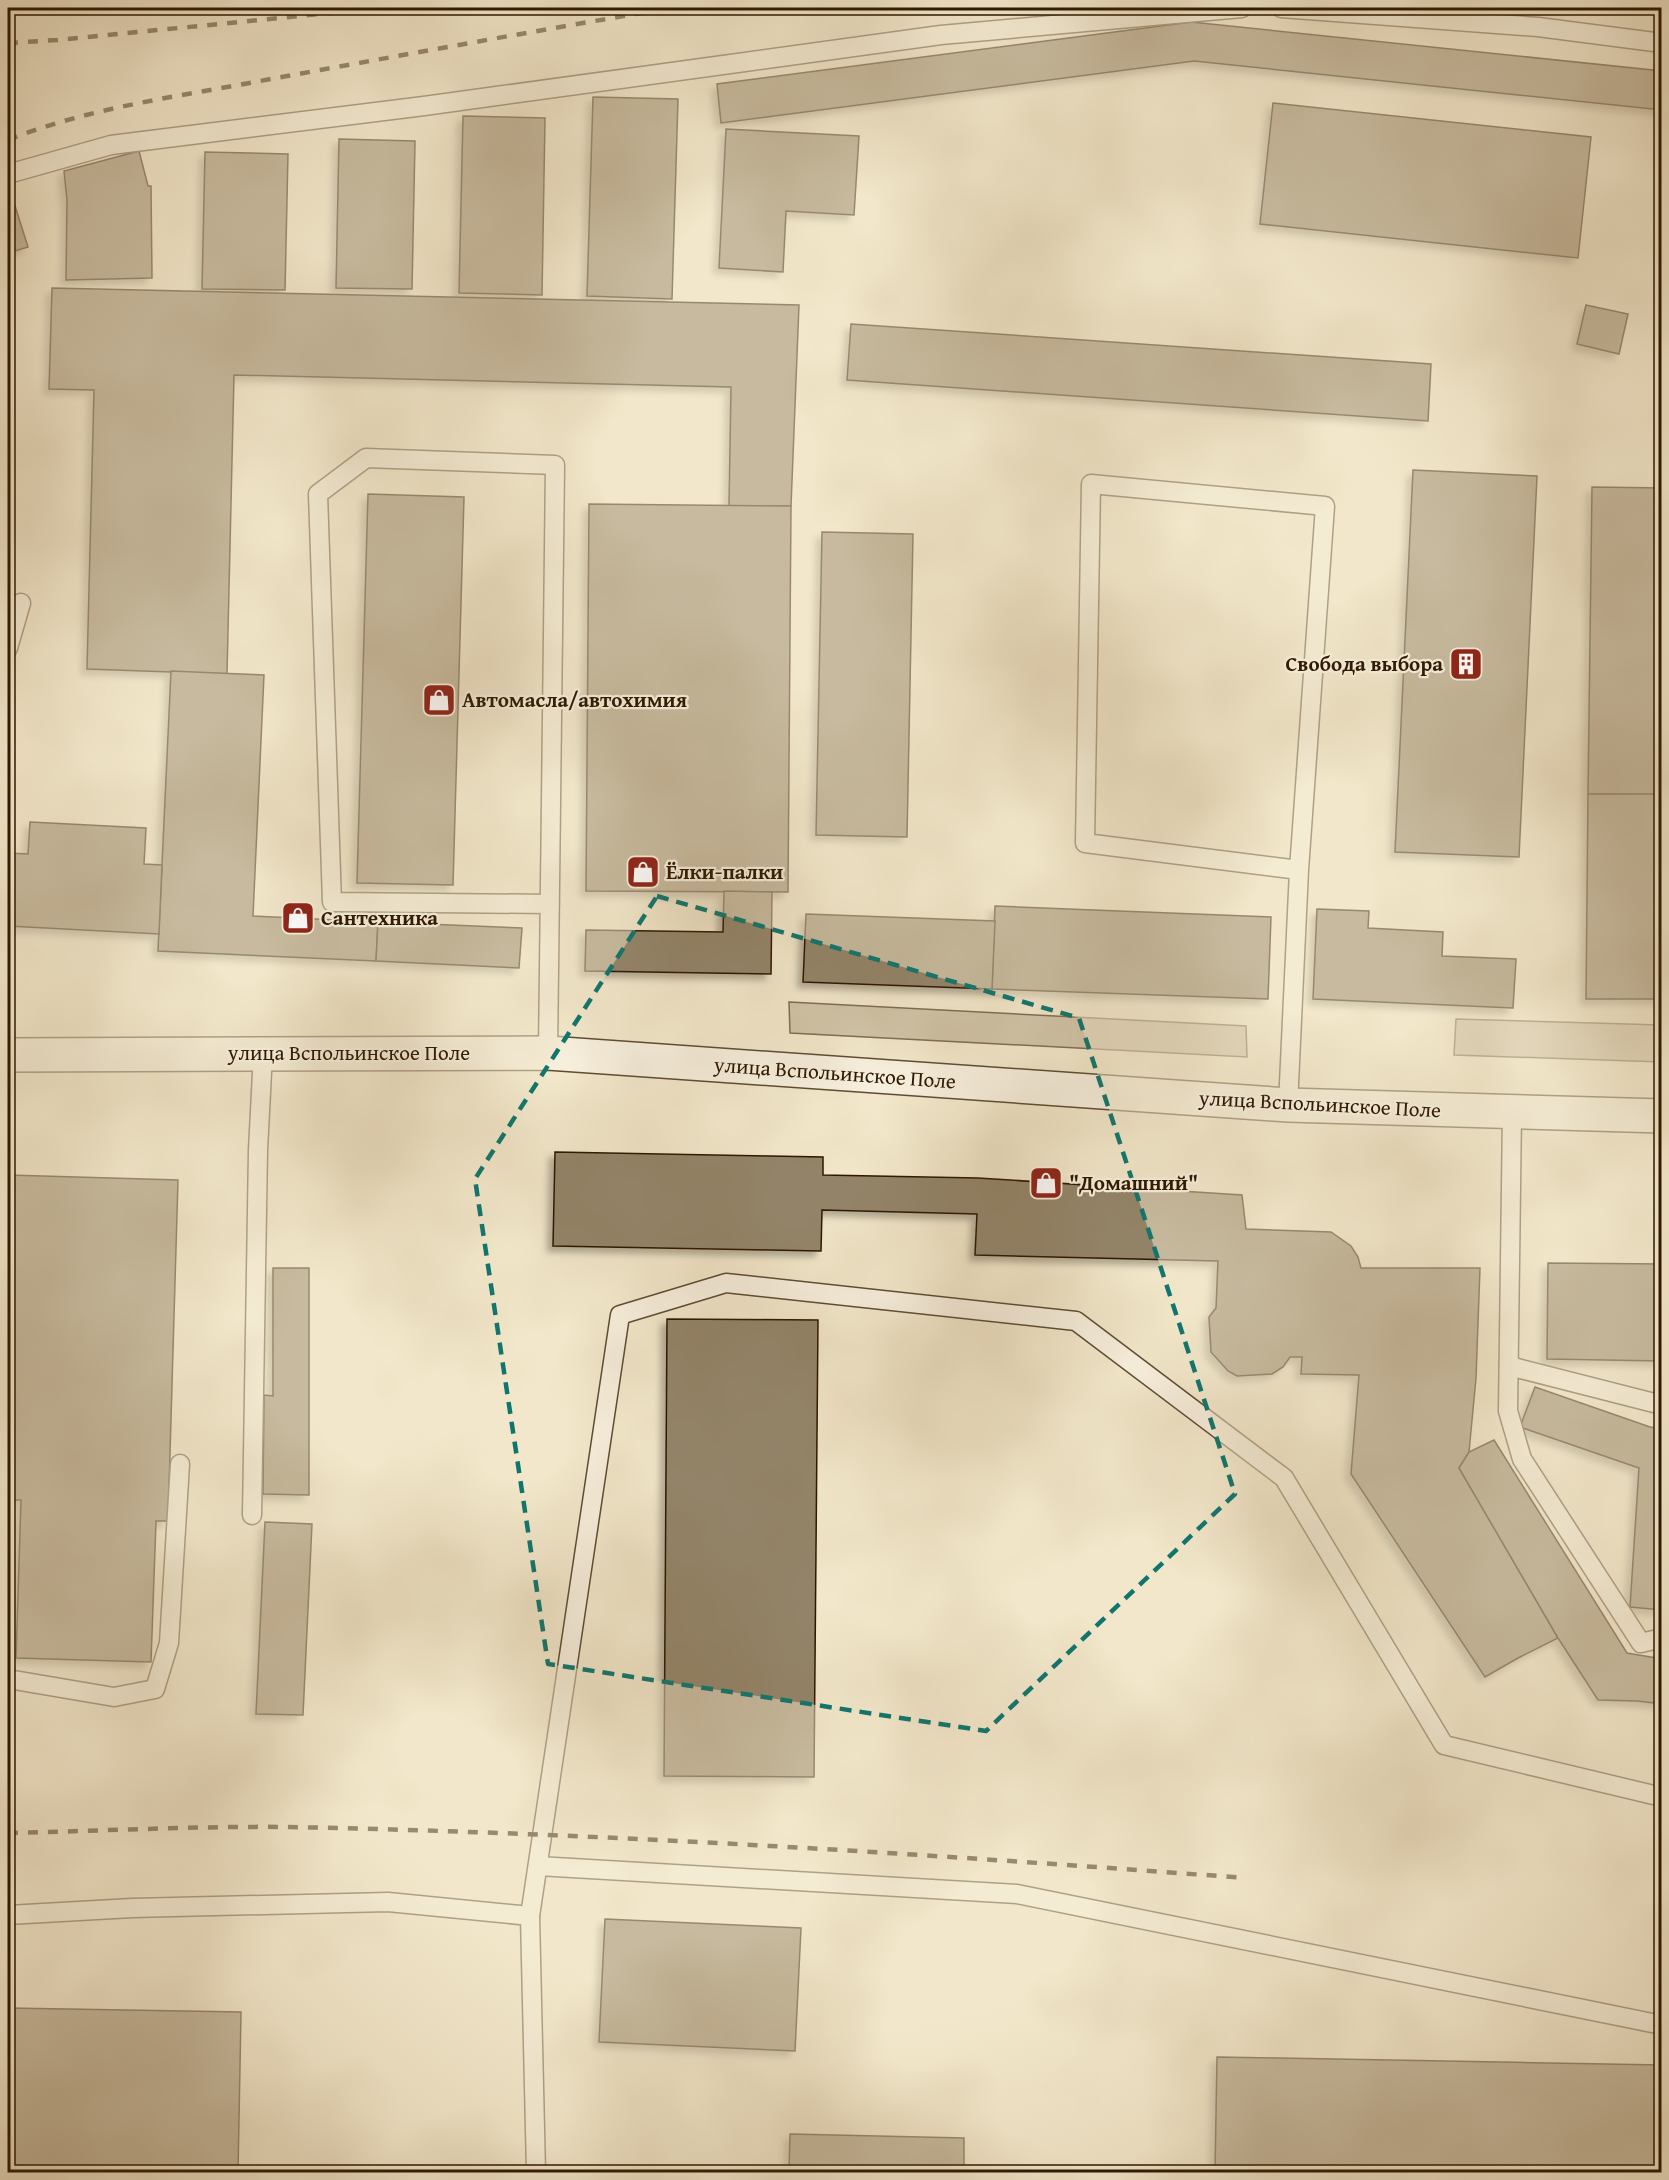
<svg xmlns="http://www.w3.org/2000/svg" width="1669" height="2180" viewBox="0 0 1669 2180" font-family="'Gentium Book Plus',serif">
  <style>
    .green { fill: #d1c4a8; stroke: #7f6e54; stroke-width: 1.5 }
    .building { fill: #938469; stroke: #2d1800; stroke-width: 1.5; filter: url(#shadow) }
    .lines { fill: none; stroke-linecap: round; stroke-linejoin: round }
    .lane-casing { stroke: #5e4c32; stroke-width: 21 }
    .street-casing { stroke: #5e4c32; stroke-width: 36 }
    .lane { stroke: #f7efdd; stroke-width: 18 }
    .street { stroke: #f7efdd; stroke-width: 33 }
    .rail { stroke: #2d1800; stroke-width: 4.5; stroke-dasharray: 10 10; stroke-linecap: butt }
    .marked { fill: none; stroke: #0f766e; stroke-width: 4.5; stroke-dasharray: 12 8; stroke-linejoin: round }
    .labels { text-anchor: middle; stroke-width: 4.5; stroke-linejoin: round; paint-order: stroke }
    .poi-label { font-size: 21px; font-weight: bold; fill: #2d1800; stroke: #f7efdd; text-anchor: start }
    .street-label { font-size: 21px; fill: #2d1800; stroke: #f7efdd }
  </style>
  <defs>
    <filter id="shadow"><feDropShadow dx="-5.5" dy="5.5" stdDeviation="3" flood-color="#0004"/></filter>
  </defs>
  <rect width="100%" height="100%" fill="#f2e7ca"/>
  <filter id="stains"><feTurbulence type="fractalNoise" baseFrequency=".00333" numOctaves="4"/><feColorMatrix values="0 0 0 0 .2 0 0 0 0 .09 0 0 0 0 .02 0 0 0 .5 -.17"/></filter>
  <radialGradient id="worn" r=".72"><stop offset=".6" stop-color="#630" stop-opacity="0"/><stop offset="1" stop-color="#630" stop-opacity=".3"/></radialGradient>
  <g class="green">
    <polygon points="789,1002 1246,1026 1247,1057 790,1033"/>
    <polygon points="1456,1019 1661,1025 1661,1062 1454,1055"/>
  </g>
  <g class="building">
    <polygon points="1191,22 1662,71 1662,110 1194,61 721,123 717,84"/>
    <polygon points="593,97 678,99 672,299 587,296"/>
    <polygon points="1273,103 1591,137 1578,258 1260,224"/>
    <polygon points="463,116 545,118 542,295 459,293"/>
    <polygon points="726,129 859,136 854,215 786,211 783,272 719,268"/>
    <polygon points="339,139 415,141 412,289 336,288"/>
    <polygon points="139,151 148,186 151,186 152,278 66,280 67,200 64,171"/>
    <polygon points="205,152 288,154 285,290 202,289"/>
    <polygon points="10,190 28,247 8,253 8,191"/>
    <polygon points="52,288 799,305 791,506 729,506 731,387 234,375 227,674 87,669 94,390 49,389"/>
    <polygon points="1586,305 1628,314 1619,354 1577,344"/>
    <polygon points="851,324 1431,364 1428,421 847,380"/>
    <polygon points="1413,470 1537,476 1519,857 1395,852"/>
    <polygon points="1592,487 1662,488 1662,795 1588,794"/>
    <polygon points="368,494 464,497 453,885 357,883"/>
    <polygon points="589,504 791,506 788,892 586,891"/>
    <polygon points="822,532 913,534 907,837 816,835"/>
    <polygon points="171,671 264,675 253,916 378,922 376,961 158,951"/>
    <polygon points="1588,794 1659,794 1657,912 1662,912 1662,999 1586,999"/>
    <polygon points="30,822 146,828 144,864 162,865 159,934 8,926 8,853 28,854"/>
    <polygon points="724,891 772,892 771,974 585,971 586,930 723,932"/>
    <polygon points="995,906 1271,917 1268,999 992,989"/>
    <polygon points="1317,909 1369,911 1368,928 1443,932 1442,956 1516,959 1513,1008 1313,999"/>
    <polygon points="806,914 995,921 992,989 803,982"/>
    <polygon points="378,922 522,928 519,968 376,961"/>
    <polygon points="555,1152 823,1157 823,1175 978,1178 1242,1195 1246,1229 1331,1232 1351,1246 1358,1257 1361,1268 1480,1268 1476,1378 1469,1452 1459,1468 1558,1638 1518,1658 1485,1677 1351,1474 1359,1375 1301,1374 1302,1357 1290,1357 1283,1367 1272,1374 1237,1376 1228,1371 1211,1352 1209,1317 1216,1308 1218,1261 975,1255 977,1214 822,1210 821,1251 553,1246"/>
    <polygon points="8,1175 178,1180 168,1521 156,1521 151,1662 16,1658 21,1500 8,1500"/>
    <polygon points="1548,1263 1662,1264 1662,1361 1547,1359"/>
    <polygon points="273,1268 309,1268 309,1495 263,1494 264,1395 273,1396"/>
    <polygon points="667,1319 818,1320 814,1777 664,1776"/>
    <polygon points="1535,1387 1650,1427 1662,1429 1662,1610 1630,1607 1639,1468 1520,1427"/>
    <polygon points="1494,1440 1627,1653 1662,1659 1662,1704 1637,1701 1598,1700 1558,1638 1459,1468 1469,1452"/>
    <polygon points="265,1522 312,1524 303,1715 256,1714"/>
    <polygon points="605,1919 801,1928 795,2051 599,2042"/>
    <polygon points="8,2008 241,2012 238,2172 8,2172"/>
    <polygon points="1217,2057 1662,2065 1662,2172 1215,2172"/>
    <polygon points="790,2134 964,2138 964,2172 789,2172"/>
  </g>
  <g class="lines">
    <defs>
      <g id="lane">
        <polyline points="1281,8 1538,27 1662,43"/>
        <polyline points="8,174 111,145 424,106 941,35 1242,8"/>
        <polyline points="8,648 21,603"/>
        <polyline points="548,1053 555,465 366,458 318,494 332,902 550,904"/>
        <polyline points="1288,1105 1299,870 1325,506 1091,484 1085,843 1299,870"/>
        <polyline points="1512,1112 1508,1411 1522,1459 1641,1643 1662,1638"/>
        <polyline points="1509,1366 1662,1405"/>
        <polyline points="252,1515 258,1150 263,1053"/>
        <polyline points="8,1676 8,1679 114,1697 155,1689 169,1643 180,1464"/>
        <polyline points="538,1866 1017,1894 1662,2025"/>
        <polyline points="8,1915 132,1908 388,1902 530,1916 536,2172"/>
        <polyline points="530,1916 620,1315 726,1283 1076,1321 1284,1478 1444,1745 1662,1797"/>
      </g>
      <polyline id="street" points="8,1055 548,1053 1288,1105 1662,1116"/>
    </defs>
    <use href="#lane" class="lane-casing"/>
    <use href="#street" class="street-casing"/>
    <use href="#lane" class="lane"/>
    <use href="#street" class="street"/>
    <g class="rail">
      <polyline points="8,43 57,40 381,8"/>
      <path d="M8 140C88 108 175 97 260 81 397 56 534 31 671 8"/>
      <path d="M8 1833C101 1831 195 1826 288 1827 607 1833 927 1854 1245 1878"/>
    </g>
  </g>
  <path d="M0 0H1669V2180H0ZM657 896 1079 1018 1235 1494 986 1731 548 1664 475 1179Z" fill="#f2e7ca" fill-opacity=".55" fill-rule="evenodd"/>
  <path class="marked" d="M657 896 1079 1018 1235 1494 986 1731 548 1664 475 1179Z"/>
  <defs>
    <symbol id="building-square" viewBox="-11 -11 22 22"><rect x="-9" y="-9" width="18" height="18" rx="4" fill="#8f2418" stroke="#f7efdd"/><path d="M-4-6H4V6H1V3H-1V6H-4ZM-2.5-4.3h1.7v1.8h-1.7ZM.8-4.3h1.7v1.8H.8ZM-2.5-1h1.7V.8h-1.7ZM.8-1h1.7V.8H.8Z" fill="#fff"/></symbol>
    <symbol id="shop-square" viewBox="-11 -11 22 22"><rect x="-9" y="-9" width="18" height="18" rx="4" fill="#8f2418" stroke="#f7efdd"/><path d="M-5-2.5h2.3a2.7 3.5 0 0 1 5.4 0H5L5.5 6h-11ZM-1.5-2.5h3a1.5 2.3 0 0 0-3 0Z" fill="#fff"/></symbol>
  </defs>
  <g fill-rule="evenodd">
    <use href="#building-square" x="1447" y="645" width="38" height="38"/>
    <use href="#shop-square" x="420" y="681" width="38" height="38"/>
    <use href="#shop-square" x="624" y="853" width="38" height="38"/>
    <use href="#shop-square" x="279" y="899" width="38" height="38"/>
    <use href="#shop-square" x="1027" y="1164" width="38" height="38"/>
  </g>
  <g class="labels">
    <g class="poi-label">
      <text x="1443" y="671" text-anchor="end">Свобода выбора</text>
      <text x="462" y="707">Автомасла/автохимия</text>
      <text x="666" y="879">Ёлки-палки</text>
      <text x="321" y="925">Сантехника</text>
      <text x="1069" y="1190">"Домашний"</text>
    </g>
    <g class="street-label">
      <text x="349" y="1060">улица Вспольинское Поле</text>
      <text transform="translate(835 1073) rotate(4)" y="7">улица Вспольинское Поле</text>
      <text transform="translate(1320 1104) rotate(3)" y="7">улица Вспольинское Поле</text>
    </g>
  </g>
  <rect width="1669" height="2180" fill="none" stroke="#f2e7ca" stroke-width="30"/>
  <rect x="9" y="9" width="1651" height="2162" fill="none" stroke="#2d1800" stroke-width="3"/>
  <rect x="15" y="15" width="1639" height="2150" fill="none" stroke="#2d1800" stroke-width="1.5"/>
  <rect width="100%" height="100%" filter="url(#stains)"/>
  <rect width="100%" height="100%" fill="url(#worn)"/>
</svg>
